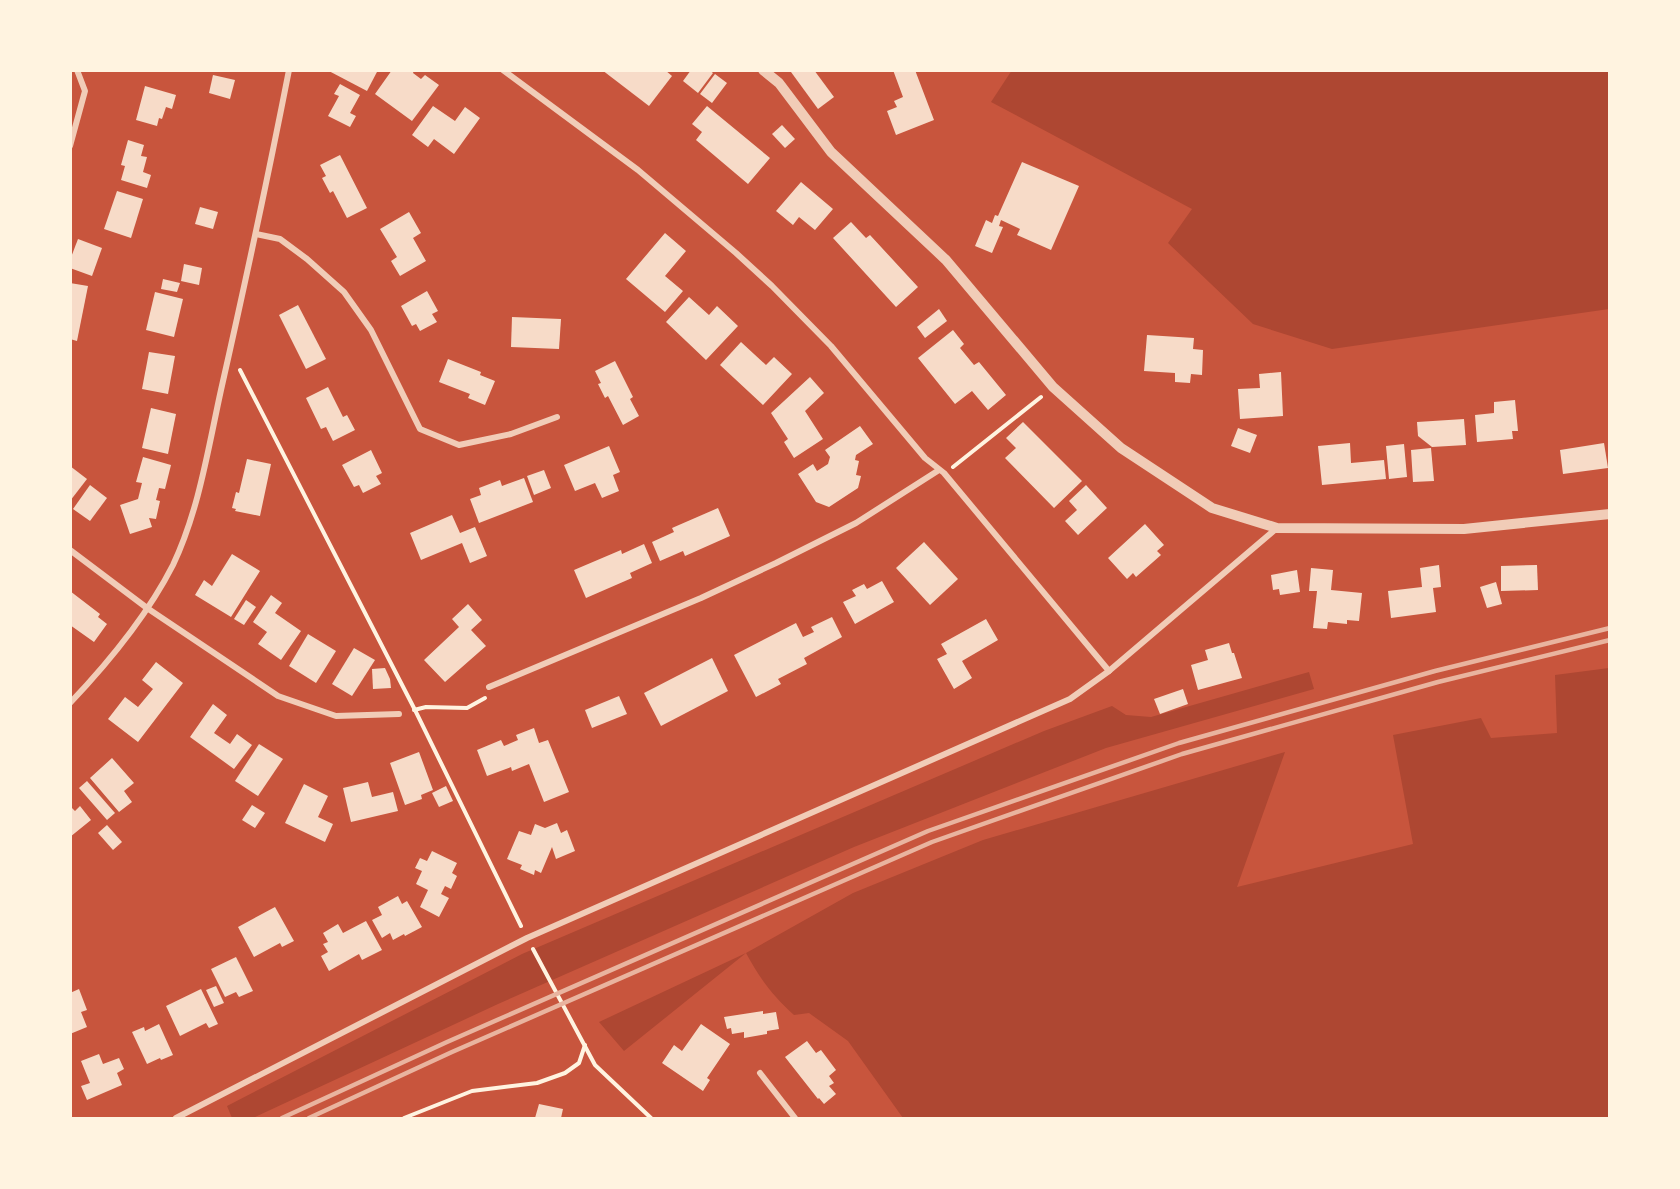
<svg xmlns="http://www.w3.org/2000/svg" width="1680" height="1189" viewBox="0 0 1680 1189" font-family="Raleway,sans-serif">
  <style>
    .green { fill: #ae4732 }
    .building { fill: #f7dbc8 }
    .lines { fill: none; stroke-linecap: round; stroke-linejoin: round }
    .path { stroke: #fff3e0; stroke-width: 4 }
    .minor { stroke: #f1ccb7; stroke-width: 6 }
    .tertiary { stroke: #f1ccb7; stroke-width: 10 }
    .rail { stroke: #e9b49f; stroke-width: 4.5 }
  </style>
  <rect width="100%" height="100%" fill="#c8553d"/>
  <g class="green">
    <polygon points="1012,70 1609,71 1609,309 1332,349 1253,324 1168,243 1192,209 991,102"/>
    <path d="M1609 668V1118H903L848 1041 809 1013 794 1015C772 995 760 979 746 953L624 1051 599 1022 746 953 853 893 983 840 1285 752 1237 887 1413 844 1393 735 1481 718 1491 738 1557 733 1555 675Z"/>
    <polygon points="1309,672 1314,689 1106,748 854,847 498,1004 253,1118 232,1118 227,1106 522,954 1044,731 1112,706 1126,715 1151,717"/>
  </g>
  <g class="building">
    <polygon points="327,70 378,70 367,91"/>
    <polygon points="392,70 414,70 413,73 421,79 425,75 439,85 412,121 375,94"/>
    <polygon points="602,70 665,70 672,76 649,106"/>
    <polygon points="691,70 709,70 713,73 698,93 683,81"/>
    <polygon points="793,70 814,70 834,97 818,109 791,72"/>
    <polygon points="893,70 915,70 934,120 896,135 887,111 897,107 894,101 903,97"/>
    <polygon points="715,74 727,83 712,103 700,94"/>
    <polygon points="213,75 235,80 230,99 209,93"/>
    <polygon points="340,84 360,95 350,113 356,116 350,127 328,116 339,96 334,94"/>
    <polygon points="145,86 176,95 172,109 166,107 162,119 159,118 157,126 136,120"/>
    <polygon points="433,106 455,121 465,107 480,118 454,154 434,139 428,147 412,135"/>
    <polygon points="707,106 770,158 748,184 696,140 702,132 692,124"/>
    <polygon points="782,125 795,139 785,148 772,134"/>
    <polygon points="128,140 144,145 141,156 147,157 143,172 151,175 147,188 121,180 125,166 121,165"/>
    <polygon points="340,155 367,208 347,218 333,191 330,193 322,178 326,176 320,165"/>
    <polygon points="1022,162 1079,186 1051,250 1017,235 1020,229 1001,220 999,226 1003,227 992,253 975,246 986,220 992,223 995,215 998,216"/>
    <polygon points="801,182 833,209 815,230 799,217 793,225 776,211"/>
    <polygon points="117,191 143,199 131,238 104,229"/>
    <polygon points="200,207 218,212 213,229 195,224"/>
    <polygon points="409,212 421,233 413,238 426,261 400,276 391,261 397,257 380,229"/>
    <polygon points="851,222 866,238 870,235 918,287 896,307 833,238"/>
    <polygon points="665,233 686,251 665,276 683,291 665,312 626,279"/>
    <polygon points="78,239 102,248 92,276 70,268 70,260"/>
    <polygon points="184,264 202,268 199,285 181,281"/>
    <polygon points="163,279 180,283 177,292 161,289"/>
    <polygon points="70,283 88,286 77,341 70,339"/>
    <polygon points="427,291 438,311 432,314 437,322 420,331 416,324 412,326 401,306"/>
    <polygon points="155,292 183,299 174,337 146,330"/>
    <polygon points="689,297 709,315 717,306 738,326 706,360 666,322"/>
    <polygon points="298,305 326,359 306,369 279,315"/>
    <polygon points="939,309 947,321 925,338 917,327"/>
    <polygon points="512,317 561,319 559,349 511,347"/>
    <polygon points="953,330 964,344 960,348 974,365 979,362 1006,395 988,410 972,391 955,404 918,358"/>
    <polygon points="1147,335 1194,338 1193,349 1203,350 1202,375 1191,374 1190,383 1175,382 1175,373 1144,371"/>
    <polygon points="741,342 766,365 774,357 792,374 763,405 720,365"/>
    <polygon points="149,352 175,356 168,394 142,389"/>
    <polygon points="448,359 481,372 480,375 495,381 485,405 468,398 470,394 439,382"/>
    <polygon points="615,361 633,397 630,399 639,416 623,425 608,396 605,398 598,384 601,383 595,371"/>
    <polygon points="1281,372 1283,416 1240,419 1238,389 1260,388 1259,374"/>
    <polygon points="810,377 824,393 805,411 823,439 794,458 784,442 788,439 771,413"/>
    <polygon points="328,387 343,417 347,415 355,430 333,441 326,427 321,429 306,398"/>
    <polygon points="1515,400 1518,431 1512,431 1513,439 1477,442 1475,415 1494,413 1494,402"/>
    <polygon points="151,408 176,414 168,454 142,448"/>
    <polygon points="1464,419 1466,445 1432,447 1418,436 1417,422"/>
    <polygon points="1023,422 1082,481 1054,508 1005,458 1016,448 1006,438"/>
    <polygon points="860,426 873,444 856,455 855,460 859,461 856,475 861,476 858,488 829,507 816,502 798,474 813,464 817,471 828,464 830,457 825,450"/>
    <polygon points="1238,428 1257,435 1250,453 1231,446"/>
    <polygon points="1350,443 1351,463 1384,460 1386,479 1322,485 1318,446"/>
    <polygon points="1604,443 1608,468 1563,474 1560,450"/>
    <polygon points="1404,444 1407,477 1389,479 1386,446"/>
    <polygon points="609,446 620,472 613,475 619,491 602,498 595,483 575,491 564,465"/>
    <polygon points="1431,448 1434,481 1413,482 1411,450"/>
    <polygon points="371,450 382,473 376,476 381,484 363,493 359,485 354,487 342,465"/>
    <polygon points="143,457 171,465 165,489 159,488 156,500 160,501 156,519 149,518 152,527 130,534 120,505 138,499 142,483 136,482"/>
    <polygon points="247,459 271,464 260,516 235,511 236,509 232,508 236,492 239,493"/>
    <polygon points="70,466 87,479 70,501"/>
    <polygon points="544,470 551,488 534,495 527,476"/>
    <polygon points="524,478 533,502 479,523 470,499 481,495 479,488 500,480 502,486"/>
    <polygon points="90,485 107,498 90,521 73,509"/>
    <polygon points="1086,485 1107,508 1078,535 1065,521 1077,510 1069,501"/>
    <polygon points="718,508 730,536 685,556 683,551 660,561 652,542 674,532 672,528"/>
    <polygon points="452,515 460,533 475,527 487,556 470,563 462,543 421,560 410,533"/>
    <polygon points="1145,524 1164,545 1157,551 1161,555 1136,577 1133,573 1127,579 1108,558"/>
    <polygon points="924,542 958,579 930,605 896,568"/>
    <polygon points="644,544 652,563 630,573 632,578 586,598 574,570 621,550 622,554"/>
    <polygon points="232,554 260,571 231,617 195,595 204,580 212,586"/>
    <polygon points="1439,565 1441,587 1433,588 1436,612 1391,618 1388,591 1422,587 1420,568"/>
    <polygon points="1537,565 1538,590 1501,591 1501,566"/>
    <polygon points="1311,568 1333,570 1331,590 1362,593 1359,621 1347,620 1347,624 1328,622 1327,629 1313,628 1317,591 1309,591"/>
    <polygon points="1297,570 1300,592 1280,595 1279,589 1273,590 1271,575"/>
    <polygon points="882,581 894,602 855,624 843,602 856,596 852,590 864,584 867,589"/>
    <polygon points="1496,582 1502,604 1487,608 1480,587"/>
    <polygon points="70,591 100,614 98,617 107,624 94,642 70,625"/>
    <polygon points="271,595 282,603 275,613 301,631 281,660 258,644 267,632 253,622"/>
    <polygon points="246,600 256,607 244,625 234,619"/>
    <polygon points="468,604 482,620 471,630 486,646 445,682 424,660 459,627 452,619"/>
    <polygon points="832,617 842,637 804,658 807,664 778,679 781,684 756,697 734,655 796,623 803,637 814,632 811,627"/>
    <polygon points="986,619 998,640 962,661 972,678 954,689 937,659 947,654 941,644"/>
    <polygon points="308,634 336,651 316,683 289,666"/>
    <polygon points="1229,643 1232,653 1234,653 1242,678 1198,690 1191,665 1208,660 1205,650"/>
    <polygon points="354,648 375,660 352,696 332,684"/>
    <polygon points="712,658 728,691 661,726 644,693"/>
    <polygon points="156,662 183,683 138,742 108,719 125,697 138,707 153,689 142,680"/>
    <polygon points="385,668 390,679 391,688 373,689 372,669"/>
    <polygon points="1183,689 1188,704 1160,714 1154,699"/>
    <polygon points="619,696 627,714 592,728 585,710"/>
    <polygon points="213,704 227,715 214,733 230,744 237,734 252,745 234,769 190,737"/>
    <polygon points="534,728 539,743 548,740 569,792 544,802 529,764 512,771 511,767 487,776 477,750 501,740 504,746 518,740 516,735"/>
    <polygon points="259,744 283,759 258,796 235,781"/>
    <polygon points="419,752 433,790 421,795 422,799 405,805 390,763"/>
    <polygon points="112,758 134,783 124,791 132,802 119,812 90,778"/>
    <polygon points="87,781 115,813 107,820 79,788"/>
    <polygon points="368,782 372,797 393,792 398,811 351,822 343,788"/>
    <polygon points="304,784 328,796 318,817 333,824 325,842 285,823"/>
    <polygon points="446,786 453,801 439,807 432,793"/>
    <polygon points="252,805 265,813 255,828 242,820"/>
    <polygon points="70,806 75,811 80,806 91,820 70,837"/>
    <polygon points="557,823 561,833 567,830 575,851 556,859 552,847 541,873 535,870 534,875 520,869 522,865 507,859 519,831 531,835 535,824 545,828"/>
    <polygon points="107,825 122,842 113,850 98,833"/>
    <polygon points="432,851 457,863 452,873 457,876 451,889 445,886 441,894 449,898 439,917 420,907 428,890 416,884 422,871 415,868 420,858 427,861"/>
    <polygon points="398,896 402,904 407,901 422,927 405,936 404,934 393,940 390,933 382,938 372,920 382,915 378,907"/>
    <polygon points="275,907 294,941 282,947 280,943 254,957 238,927"/>
    <polygon points="366,921 382,950 362,960 359,954 329,971 321,956 328,952 323,944 328,942 323,933 338,924 343,933"/>
    <polygon points="236,957 253,991 239,997 236,992 225,997 211,969"/>
    <polygon points="216,986 224,1003 214,1007 206,990"/>
    <polygon points="79,989 87,1010 81,1012 87,1027 70,1034 70,993"/>
    <polygon points="201,989 218,1024 209,1028 206,1023 180,1036 166,1006"/>
    <polygon points="763,1011 763,1014 776,1012 779,1029 767,1031 767,1034 744,1038 744,1032 732,1034 731,1028 727,1029 724,1017"/>
    <polygon points="159,1024 173,1055 161,1060 160,1058 147,1064 132,1032 144,1027 145,1031"/>
    <polygon points="701,1024 730,1044 707,1078 710,1080 703,1091 662,1063 674,1045 682,1051"/>
    <polygon points="807,1041 816,1053 821,1050 836,1070 829,1076 834,1083 829,1086 836,1094 824,1104 819,1098 818,1099 785,1057"/>
    <polygon points="99,1054 103,1064 119,1058 124,1069 117,1073 122,1085 87,1100 81,1086 90,1083 81,1061"/>
    <polygon points="539,1104 563,1109 561,1118 535,1118"/>
  </g>
  <g class="lines">
    <g class="path">
      <polyline points="240,370 415,710 521,926"/>
      <polyline points="953,467 1041,397"/>
      <polyline points="414,710 426,707 467,708 485,698"/>
      <polyline points="533,949 595,1065 651,1118"/>
      <polyline points="404,1118 472,1091 537,1083 565,1073 579,1063 585,1045"/>
    </g>
    <g class="minor">
      <polyline points="503,70 638,170 736,253 772,286 831,346 925,458 944,473 1109,671"/>
      <polyline points="70,146 85,91 77,70"/>
      <polyline points="256,234 280,239 307,259 344,292 371,330 420,429 459,445 511,434 557,417"/>
      <polyline points="70,550 147,608 278,696 336,716 399,714"/>
      <polyline points="489,687 701,598 776,563 856,523 939,470"/>
      <path d="M70 703C109 662 147 616 173 565 199 510 208 449 221 390 245 284 268 177 289 70"/>
      <polyline points="760,1073 795,1118"/>
      <polyline points="176,1118 527,938 1070,699 1109,671 1277,528"/>
    </g>
    <polyline class="tertiary" points="763,70 779,83 831,152 946,260 1053,387 1121,448 1212,508 1277,528 1464,529 1610,514"/>
    <g class="rail">
      <polyline points="282,1118 447,1042 928,831 1179,743 1435,671 1610,628"/>
      <polyline points="309,1118 452,1052 932,842 1182,754 1438,682 1610,640"/>
    </g>
  </g>
  <rect width="1680" height="1189" fill="none" stroke="#fff3e0" stroke-width="144"/>
</svg>
